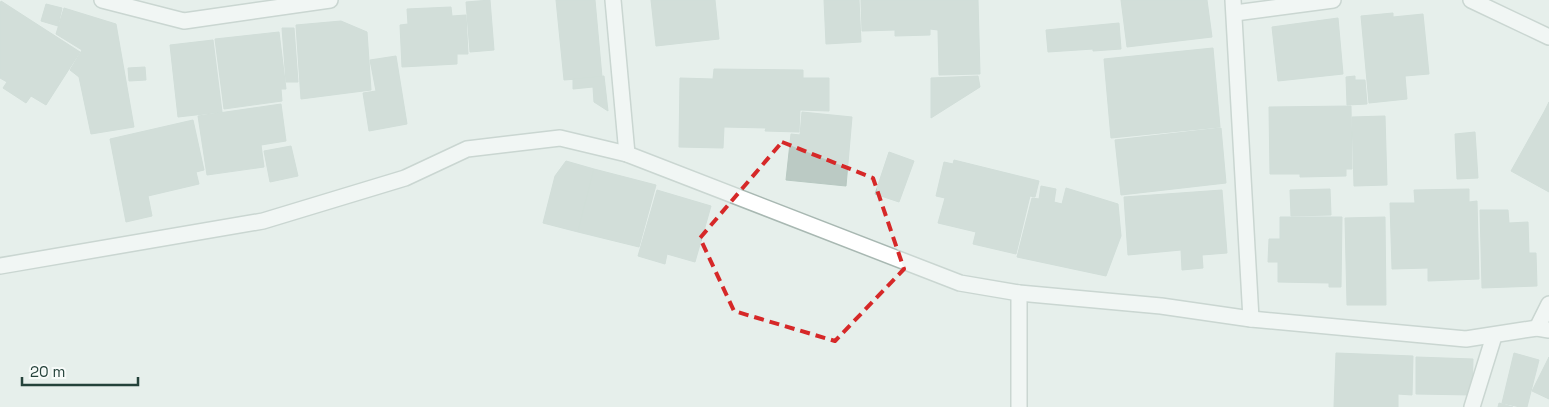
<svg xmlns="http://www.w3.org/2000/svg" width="1549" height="407" viewBox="0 0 1549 407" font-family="'Space Grotesk',sans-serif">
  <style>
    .building { fill: #bbcac4; stroke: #b8c9c2 }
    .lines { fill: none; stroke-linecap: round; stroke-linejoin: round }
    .minor-casing { stroke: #a8b8b2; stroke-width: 18 }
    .minor { stroke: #fff; stroke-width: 15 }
    .marked { fill: none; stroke: #d62828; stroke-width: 4; stroke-dasharray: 10 6; stroke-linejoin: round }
  </style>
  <rect width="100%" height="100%" fill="#e6efeb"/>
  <g class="building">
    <polygon points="490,0 494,50 470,52 466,2"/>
    <polygon points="556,0 595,0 602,77 564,80"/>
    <polygon points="651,0 715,0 719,39 656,46"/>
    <polygon points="824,0 859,0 861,42 826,44"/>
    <polygon points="861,0 978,0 980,74 939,75 938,30 930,29 930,35 895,36 895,30 862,31"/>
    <polygon points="1121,0 1207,0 1212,37 1127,47"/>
    <polygon points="1,1 80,52 46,105 31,96 26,103 3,88 7,82 0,78 0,4"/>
    <polygon points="46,4 62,8 58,26 41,21"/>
    <polygon points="451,7 452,16 466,15 468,54 457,54 457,64 402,67 400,25 408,24 407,9"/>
    <polygon points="64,8 116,24 134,127 91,134 79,77 70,70 82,50 56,34"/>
    <polygon points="1393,13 1393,17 1423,14 1429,74 1405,76 1407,99 1369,103 1361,16"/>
    <polygon points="1338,18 1343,74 1278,81 1272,27"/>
    <polygon points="341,21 367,32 371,90 301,99 296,25"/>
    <polygon points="1119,23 1121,49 1093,51 1093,49 1048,52 1046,30"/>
    <polygon points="282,28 294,28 298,82 286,82"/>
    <polygon points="279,32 286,89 281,89 282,101 224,109 215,39"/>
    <polygon points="213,40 222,112 178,117 170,45"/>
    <polygon points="1213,48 1220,127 1111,138 1104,59"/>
    <polygon points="396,56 407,124 369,131 363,93 376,91 370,60"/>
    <polygon points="145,67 146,80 129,81 128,68"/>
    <polygon points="714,69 803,70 803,78 829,78 829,111 800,110 799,132 765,131 766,128 724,127 723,148 679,147 680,78 713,79"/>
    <polygon points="604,76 608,111 594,102 593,87 573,89 573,79"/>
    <polygon points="978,76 980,87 931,118 931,78"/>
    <polygon points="1355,76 1355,80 1365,80 1367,104 1347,105 1346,77"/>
    <polygon points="1549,102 1549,115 1544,112"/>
    <polygon points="281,104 286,141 261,145 264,167 207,175 198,116"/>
    <polygon points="1351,106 1352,169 1346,169 1346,176 1300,177 1300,174 1270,174 1269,107"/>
    <polygon points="802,112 852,117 846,186 786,180 791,134 800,135"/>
    <polygon points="1544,112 1549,115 1549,192 1511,171"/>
    <polygon points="1385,116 1387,185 1354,186 1352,117"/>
    <polygon points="193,120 204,170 196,172 199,184 148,196 152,216 126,222 110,139"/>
    <polygon points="1221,128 1226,183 1121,195 1115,140"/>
    <polygon points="1475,132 1478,178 1457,179 1455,134"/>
    <polygon points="291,146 298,176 270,182 264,151"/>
    <polygon points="889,152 914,161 899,202 875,194"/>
    <polygon points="954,160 1039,181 1035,197 1030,196 1016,254 973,244 976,232 938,223 945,198 936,196 944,162 953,164"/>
    <polygon points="566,161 594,169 578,232 543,223 555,176"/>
    <polygon points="594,169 656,185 639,247 578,232"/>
    <polygon points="1041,186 1056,189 1054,202 1062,204 1066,188 1118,204 1121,236 1106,276 1017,257 1032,198 1039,199"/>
    <polygon points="1330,189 1331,215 1291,216 1290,190"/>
    <polygon points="1469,189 1469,202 1477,201 1479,279 1428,281 1428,268 1392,269 1390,203 1415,203 1414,190"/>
    <polygon points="657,190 711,206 695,262 667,254 665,264 638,256"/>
    <polygon points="1222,190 1227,253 1202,255 1203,268 1182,270 1181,250 1128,255 1124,197"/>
    <polygon points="1480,210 1508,210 1509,223 1528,222 1529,253 1536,253 1537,286 1482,288"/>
    <polygon points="1280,217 1342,217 1341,287 1329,287 1329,283 1278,282 1278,262 1268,262 1269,239 1280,239"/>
    <polygon points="1385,217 1386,305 1347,305 1345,218"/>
    <polygon points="1336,353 1413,356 1412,395 1398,394 1398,407 1334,407"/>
    <polygon points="1514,353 1539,360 1527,407 1520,407 1502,403"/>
    <polygon points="1416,357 1473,359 1472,395 1416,394"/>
    <polygon points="1549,357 1549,399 1532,391"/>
    <polygon points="1499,403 1513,407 1498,407"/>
  </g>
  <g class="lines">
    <defs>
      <g id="minor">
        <polyline points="102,0 184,21 330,0"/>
        <polyline points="613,0 627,154"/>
        <polyline points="1233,0 1251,319"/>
        <polyline points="1471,0 1549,37"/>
        <polyline points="1235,13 1333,0"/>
        <polyline points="0,266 263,221 405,178 467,149 560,138 627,154 960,283 1019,293 1161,306 1251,319 1466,339 1537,328 1549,330"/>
        <polyline points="1019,293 1019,407"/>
        <polyline points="1537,328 1549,304"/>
        <polyline points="1472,407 1494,336"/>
      </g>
    </defs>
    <use href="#minor" class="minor-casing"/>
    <use href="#minor" class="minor"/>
  </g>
  <path d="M0 0H1549V407H0ZM782 142 873 178 904 269 835 341 734 311 700 238Z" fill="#e6efeb" fill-opacity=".55" fill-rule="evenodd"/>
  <path class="marked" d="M782 142 873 178 904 269 835 341 734 311 700 238Z"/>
  <path d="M22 377v8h116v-8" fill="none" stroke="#24423a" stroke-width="2.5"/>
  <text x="30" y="377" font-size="15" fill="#24423a" stroke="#f7fbf9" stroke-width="4" paint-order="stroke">20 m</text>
</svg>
